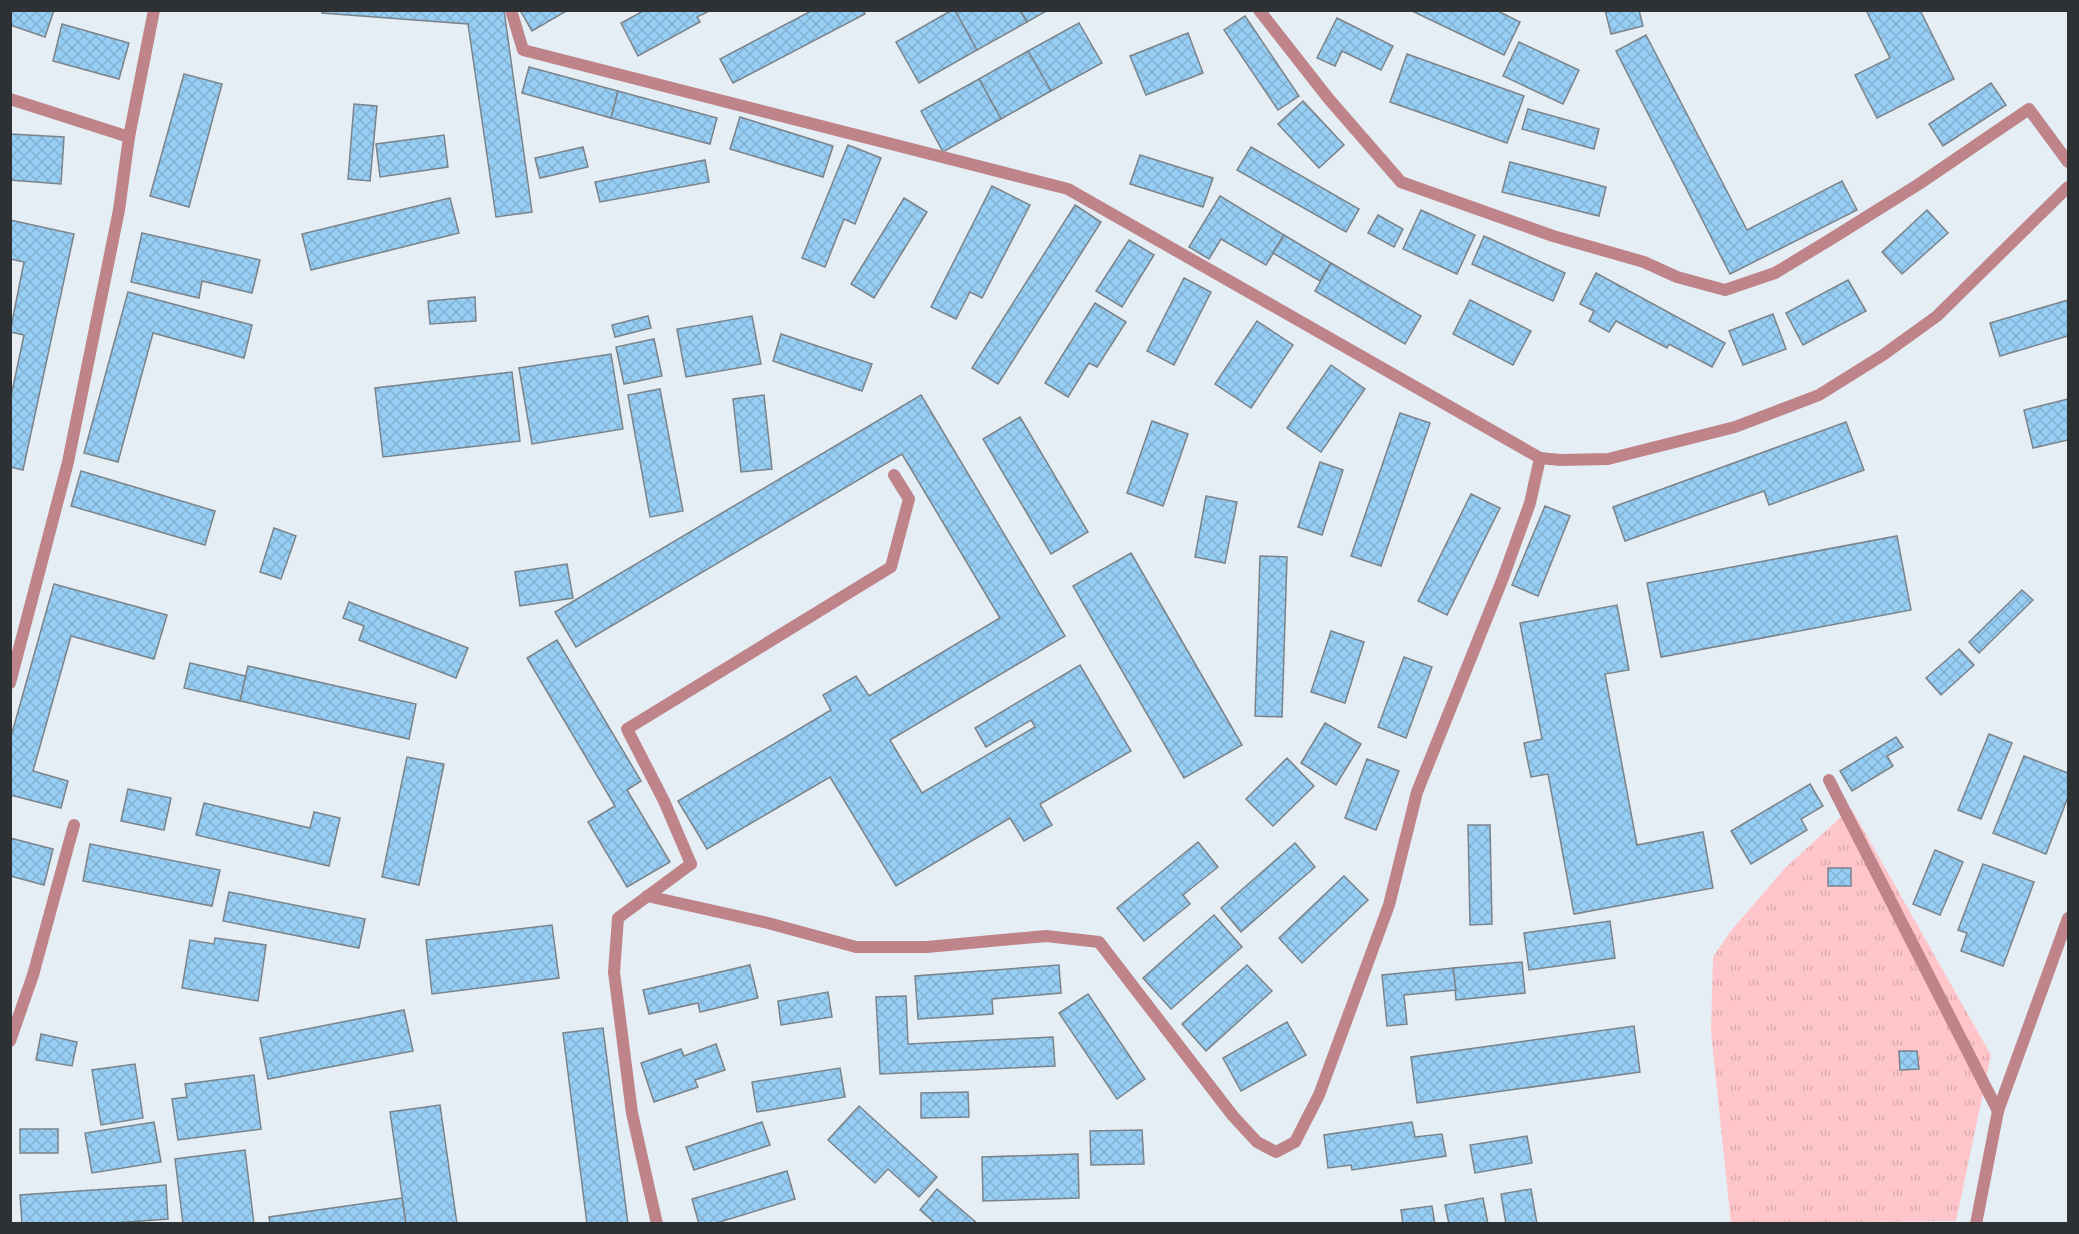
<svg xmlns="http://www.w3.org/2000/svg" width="2079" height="1234" viewBox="0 0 2079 1234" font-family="'Source Sans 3',sans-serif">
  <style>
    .grass { fill: url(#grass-tufts) }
    .building { fill: url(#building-cross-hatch); stroke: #7b8389; stroke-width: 1.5 }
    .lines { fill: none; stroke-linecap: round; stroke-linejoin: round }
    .lane { stroke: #be8489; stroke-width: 12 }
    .street { stroke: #be8489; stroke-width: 12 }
  </style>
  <defs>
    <pattern id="grass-tufts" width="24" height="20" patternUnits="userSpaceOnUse" patternTransform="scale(1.5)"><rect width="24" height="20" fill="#fec6ca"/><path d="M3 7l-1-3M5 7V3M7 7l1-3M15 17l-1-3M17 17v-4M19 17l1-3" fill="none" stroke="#daabae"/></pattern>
    <pattern id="building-cross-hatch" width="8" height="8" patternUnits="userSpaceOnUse" patternTransform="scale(1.5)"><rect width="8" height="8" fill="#97cef5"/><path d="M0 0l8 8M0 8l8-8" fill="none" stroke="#82b1d2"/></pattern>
  </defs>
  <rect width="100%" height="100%" fill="#e5eef4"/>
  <polygon class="grass" points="1851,808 1991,1055 1956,1221 1731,1223 1711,1032 1713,957 1730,932 1786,867"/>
  <g class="building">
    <polygon points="10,10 54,10 45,37 10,25"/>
    <polygon points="322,10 504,10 532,212 496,217 468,24 322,13"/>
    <polygon points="520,10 568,10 532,31"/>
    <polygon points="645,10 709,10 709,11 697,17 700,22 638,56 621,23"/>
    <polygon points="813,10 863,10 865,14 733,83 720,59"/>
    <polygon points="952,10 955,10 977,50 919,83 896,42"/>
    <polygon points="955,10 1020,10 1027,22 977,50"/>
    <polygon points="1020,10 1048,10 1027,22"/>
    <polygon points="1410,10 1496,10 1520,22 1504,55"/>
    <polygon points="1605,10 1639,10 1643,26 1611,34"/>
    <polygon points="1866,10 1920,10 1954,79 1877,118 1855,75 1890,58"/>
    <polygon points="1245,16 1299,96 1278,110 1224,30"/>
    <polygon points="1337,18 1393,46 1381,70 1342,51 1335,66 1317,58"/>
    <polygon points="1079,23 1102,63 1051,91 1028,51"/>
    <polygon points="62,24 129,43 119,79 53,61"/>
    <polygon points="1188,33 1203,73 1146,95 1130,56"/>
    <polygon points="1646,35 1747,230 1842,181 1857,210 1730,274 1616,51"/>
    <polygon points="1519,42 1579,70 1563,104 1503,76"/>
    <polygon points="1028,51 1051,91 1001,119 979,79"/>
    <polygon points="1407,54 1524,96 1507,143 1390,102"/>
    <polygon points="529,67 618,91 611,118 522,93"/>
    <polygon points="184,74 222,84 189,207 150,196"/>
    <polygon points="979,79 1001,119 943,152 921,111"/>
    <polygon points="1991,83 2006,105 1943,146 1929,124"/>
    <polygon points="618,91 717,118 710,144 611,118"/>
    <polygon points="1303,101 1344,145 1319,168 1278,124"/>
    <polygon points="354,104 377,106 370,181 348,179"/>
    <polygon points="1528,109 1599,129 1594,149 1522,129"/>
    <polygon points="740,117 833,146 823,177 730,149"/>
    <polygon points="10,134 64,137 61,184 10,180"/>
    <polygon points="444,135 448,167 380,177 376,144"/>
    <polygon points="848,145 881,158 855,224 844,219 825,267 802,258"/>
    <polygon points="583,147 588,167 540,178 535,158"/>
    <polygon points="1251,147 1359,209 1346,232 1237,170"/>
    <polygon points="1140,155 1213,178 1203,207 1130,184"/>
    <polygon points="705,160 709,182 600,202 595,182"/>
    <polygon points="1510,162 1606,187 1599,216 1502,192"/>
    <polygon points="992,186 1030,205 982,298 970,292 956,319 931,307"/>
    <polygon points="1220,196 1284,235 1266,265 1221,239 1209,259 1189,247"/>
    <polygon points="450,198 459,233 311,270 302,234"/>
    <polygon points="904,198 927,212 874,298 851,284"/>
    <polygon points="1075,205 1101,222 998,384 972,368"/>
    <polygon points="1421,210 1475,235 1457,274 1403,249"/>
    <polygon points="1927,210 1948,233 1902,274 1882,252"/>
    <polygon points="1378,215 1403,229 1394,247 1368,233"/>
    <polygon points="10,220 74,234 23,470 10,467 10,401 24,335 10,332 24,262 10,259"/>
    <polygon points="142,233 260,260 252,293 202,281 199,298 131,282"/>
    <polygon points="1284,235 1331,263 1320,281 1273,253"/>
    <polygon points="1484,236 1565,273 1553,301 1472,264"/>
    <polygon points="1129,240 1154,255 1122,307 1096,291"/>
    <polygon points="1331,263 1421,316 1405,344 1315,291"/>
    <polygon points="1596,273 1725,343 1712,367 1669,344 1667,348 1616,321 1609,332 1589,321 1594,311 1580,304"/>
    <polygon points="1184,278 1211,292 1174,365 1147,351"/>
    <polygon points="1848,280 1866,311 1803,345 1786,313"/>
    <polygon points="128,292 252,325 244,358 153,333 118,462 84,453"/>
    <polygon points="475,297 476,321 430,324 428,301"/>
    <polygon points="1470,300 1531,331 1513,365 1453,334"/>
    <polygon points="2068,300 2068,336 2000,356 1990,323"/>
    <polygon points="1095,303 1126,322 1097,367 1089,363 1068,397 1045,383"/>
    <polygon points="1773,314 1786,349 1743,365 1729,331"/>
    <polygon points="648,316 651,328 615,337 612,325"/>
    <polygon points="752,316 761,364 686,377 677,329"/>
    <polygon points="1257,321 1293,345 1251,408 1215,384"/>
    <polygon points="781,334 872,364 862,391 773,361"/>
    <polygon points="654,339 662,376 624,384 616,347"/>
    <polygon points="611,354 623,429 532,444 519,368"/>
    <polygon points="1331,365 1365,389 1321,452 1287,428"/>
    <polygon points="512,372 520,441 383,457 375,388"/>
    <polygon points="660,389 683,511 650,517 628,395"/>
    <polygon points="764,395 772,469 741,472 733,399"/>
    <polygon points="921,395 1065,636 890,740 922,793 1035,727 1031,720 986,747 975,728 1080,665 1131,751 1040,804 1052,825 1024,841 1010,818 896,886 830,777 707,849 678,801 831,710 823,695 856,676 869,696 1000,618 902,454 576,647 555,612"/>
    <polygon points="2068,399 2068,440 2033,448 2024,410"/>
    <polygon points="1400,413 1430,423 1381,566 1351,556"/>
    <polygon points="1020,417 1088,532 1051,554 983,439"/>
    <polygon points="1152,421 1188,434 1163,506 1127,493"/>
    <polygon points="1846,422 1864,470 1769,505 1764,491 1625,541 1613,507"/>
    <polygon points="1320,462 1343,470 1322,535 1298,527"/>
    <polygon points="81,471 215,511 205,545 71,506"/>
    <polygon points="1471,494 1500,508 1447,615 1418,601"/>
    <polygon points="1206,496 1237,502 1225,563 1195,557"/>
    <polygon points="1545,506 1570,516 1538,596 1512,585"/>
    <polygon points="274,528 296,536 281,579 260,572"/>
    <polygon points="1897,536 1911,610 1661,657 1647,583"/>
    <polygon points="1131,553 1242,745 1184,778 1073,586"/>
    <polygon points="1260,556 1287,557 1282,717 1255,716"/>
    <polygon points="567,564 573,598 520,606 515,572"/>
    <polygon points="54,584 167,615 154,659 71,636 33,771 68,781 61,808 10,795 10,740"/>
    <polygon points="2022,590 2033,600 1979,653 1969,642"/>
    <polygon points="349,602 468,648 456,678 359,640 364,626 343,618"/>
    <polygon points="1617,605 1629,670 1605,674 1637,845 1703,832 1713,888 1574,914 1548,774 1531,777 1524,743 1542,739 1520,623"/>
    <polygon points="1331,631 1364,642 1345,703 1311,692"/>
    <polygon points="557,640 641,781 627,790 670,862 627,887 588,822 615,806 527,658"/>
    <polygon points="1959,649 1974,665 1941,695 1926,678"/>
    <polygon points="1404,657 1432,667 1406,738 1378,727"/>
    <polygon points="190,663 246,676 240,701 184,688"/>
    <polygon points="248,666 416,704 409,739 240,701"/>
    <polygon points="1325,723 1361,744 1336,785 1301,763"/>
    <polygon points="1989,734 2012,743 1981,819 1958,810"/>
    <polygon points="1896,737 1903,747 1887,756 1893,766 1852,791 1840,771"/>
    <polygon points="2024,756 2068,773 2068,797 2046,854 1993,833"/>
    <polygon points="407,757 444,764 419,885 382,877"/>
    <polygon points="1287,758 1314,786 1273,826 1246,799"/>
    <polygon points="1367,759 1399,771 1376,830 1345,818"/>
    <polygon points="1810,784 1823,806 1801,819 1807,830 1751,864 1731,831"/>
    <polygon points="128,789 171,798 164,830 121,821"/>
    <polygon points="204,803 310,828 314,812 340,818 329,866 196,835"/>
    <polygon points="1468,825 1490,825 1492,924 1470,925"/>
    <polygon points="10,838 53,849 44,885 10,876"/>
    <polygon points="1198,842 1218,867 1183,895 1190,904 1144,941 1117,908"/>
    <polygon points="1295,843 1315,867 1241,932 1221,908"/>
    <polygon points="90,844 220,870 212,906 83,881"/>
    <polygon points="1935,850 1963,862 1940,915 1913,904"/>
    <polygon points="1983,864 2034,882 2003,966 1961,951 1967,933 1958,930"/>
    <rect x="1828" y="868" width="23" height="18"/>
    <polygon points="1344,876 1368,900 1302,963 1279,938"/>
    <polygon points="229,892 365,919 359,948 223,921"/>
    <polygon points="1214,915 1242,947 1171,1009 1143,978"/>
    <polygon points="1610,921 1615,958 1529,970 1524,933"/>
    <polygon points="552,925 559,978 432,994 426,940"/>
    <polygon points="215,938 266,945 258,1001 182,988 190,940 214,944"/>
    <polygon points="1522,962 1525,993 1456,1000 1453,968"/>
    <polygon points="750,965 758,998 700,1012 698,1003 649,1014 643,990"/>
    <polygon points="1059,965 1061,993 992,999 993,1014 918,1019 915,976"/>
    <polygon points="1247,965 1272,991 1206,1051 1182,1024"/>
    <polygon points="1453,968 1456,990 1404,995 1407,1024 1387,1026 1382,975"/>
    <polygon points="828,992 832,1017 781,1025 778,1001"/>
    <polygon points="1088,994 1145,1079 1117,1099 1059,1013"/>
    <polygon points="906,996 908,1044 1053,1037 1055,1066 880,1074 876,997"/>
    <polygon points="404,1010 413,1051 268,1079 260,1038"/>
    <polygon points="1287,1022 1306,1055 1241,1091 1223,1058"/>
    <polygon points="1634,1026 1640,1072 1417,1103 1411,1057"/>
    <polygon points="603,1028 628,1224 587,1224 563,1033"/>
    <polygon points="41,1034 77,1042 72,1066 36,1060"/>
    <polygon points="716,1044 725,1070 695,1080 698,1087 654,1102 641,1063 681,1049 684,1056"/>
    <polygon points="1899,1051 1917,1051 1919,1069 1900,1070"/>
    <polygon points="135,1064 143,1118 101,1125 92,1070"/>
    <polygon points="840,1068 845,1097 757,1112 752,1082"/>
    <polygon points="254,1075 261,1129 178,1140 172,1099 187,1097 185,1084"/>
    <polygon points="968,1092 969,1117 921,1118 921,1093"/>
    <polygon points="440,1105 457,1224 406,1224 390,1112"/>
    <polygon points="859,1106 937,1177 919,1197 888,1169 875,1183 828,1140"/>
    <polygon points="154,1122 161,1162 92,1173 85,1133"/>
    <polygon points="762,1122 770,1145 694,1170 686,1147"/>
    <polygon points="1412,1122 1415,1137 1442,1134 1446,1156 1352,1170 1351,1165 1328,1168 1324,1135"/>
    <rect x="20" y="1129" width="38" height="24"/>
    <polygon points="1142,1130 1144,1164 1091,1165 1090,1131"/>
    <polygon points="1527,1136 1532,1163 1475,1173 1470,1145"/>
    <polygon points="245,1150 254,1224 183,1224 175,1159"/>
    <polygon points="1078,1154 1079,1198 983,1201 982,1157"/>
    <polygon points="787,1171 795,1199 713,1224 699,1224 692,1199"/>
    <polygon points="166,1185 168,1219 102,1224 22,1224 20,1195"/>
    <polygon points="937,1189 978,1224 936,1224 920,1210"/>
    <polygon points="1531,1189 1537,1224 1506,1224 1501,1194"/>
    <polygon points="402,1198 406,1224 270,1224 269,1217"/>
    <polygon points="1483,1198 1488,1224 1449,1224 1445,1205"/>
    <polygon points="1432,1206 1435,1224 1403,1224 1401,1210"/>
  </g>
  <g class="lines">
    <g class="lane">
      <polyline points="1829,780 1998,1111"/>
      <polyline points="691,864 664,801 627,729 891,567 909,499 894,475"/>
    </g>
    <g class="street">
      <polyline points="511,10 523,50 1068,189 1540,458 1530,503 1503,578 1417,792 1389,905 1319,1095 1295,1142 1276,1152 1257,1142 1233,1116 1099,942 1046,936 927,947 856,947 768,923 647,896"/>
      <polyline points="1259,10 1328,98 1401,182 1553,236 1644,262 1677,277 1725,290 1775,273 1831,239 1919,184 2029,109 2068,162"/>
      <polyline points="10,99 129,137"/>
      <polyline points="1540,458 1560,460 1608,459 1735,427 1819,395 1883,355 1937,316 2068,187"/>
      <polyline points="10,683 68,462 119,210 129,137 154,10"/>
      <polyline points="10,1041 33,975 74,825"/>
      <polyline points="657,1224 632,1113 614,972 618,918 691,864"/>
      <polyline points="1976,1224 1998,1111 2068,918"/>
    </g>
  </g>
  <rect width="2079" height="1234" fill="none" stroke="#2e3133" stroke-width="24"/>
</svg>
